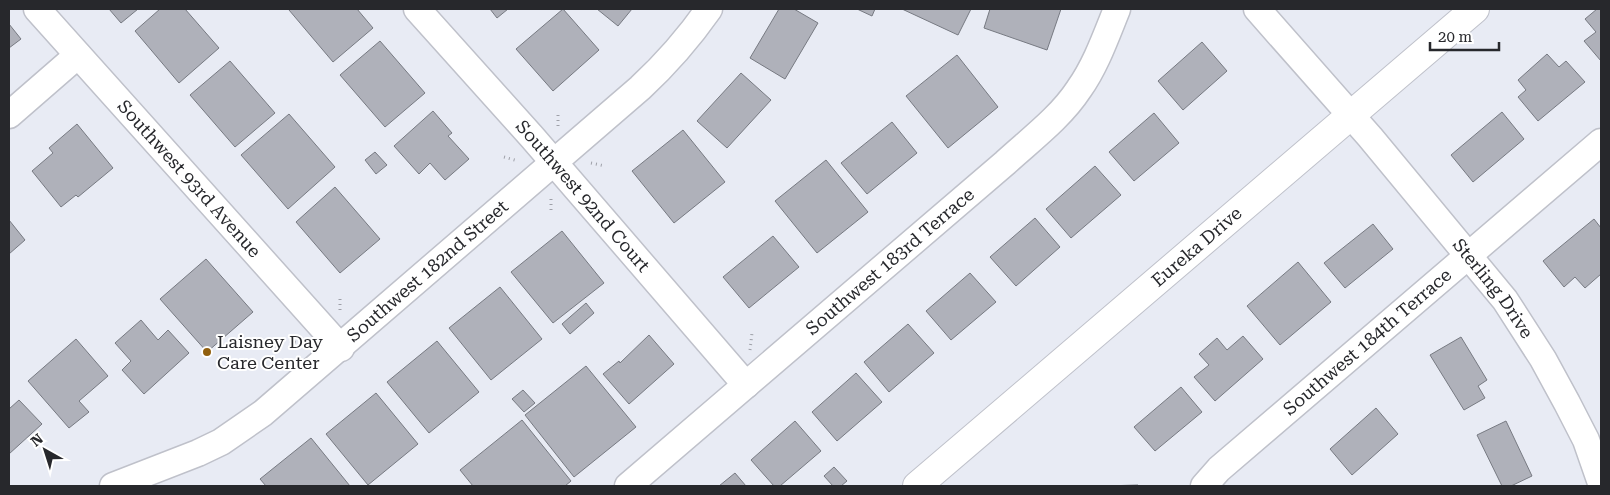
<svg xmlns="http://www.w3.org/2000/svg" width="1610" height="495" viewBox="0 0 1610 495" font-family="'Roboto Serif',serif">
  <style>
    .building { fill: #afb1ba; stroke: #777a82 }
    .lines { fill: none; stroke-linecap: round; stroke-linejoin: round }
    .minor-casing { stroke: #bfc1ca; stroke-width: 29 }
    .major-casing { stroke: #bfc1ca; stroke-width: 30 }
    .path { stroke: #9ea0a8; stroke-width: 3; stroke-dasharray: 1 4; stroke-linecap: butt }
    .minor { stroke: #fff; stroke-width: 26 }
    .major { stroke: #fff; stroke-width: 28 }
    .poi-dot { fill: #915f0e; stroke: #fff; stroke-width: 2 }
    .labels { text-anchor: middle; stroke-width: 4; stroke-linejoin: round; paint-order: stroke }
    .street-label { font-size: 18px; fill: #27282c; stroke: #fff }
    .poi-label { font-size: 18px; fill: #27282c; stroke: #fff; text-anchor: start }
  </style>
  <rect width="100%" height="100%" fill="#e8ebf4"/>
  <g class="building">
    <polygon points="109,9 138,9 121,23"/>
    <polygon points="160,9 185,9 219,48 179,83 135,31"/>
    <polygon points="290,9 357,9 373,28 333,62 289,10"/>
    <polygon points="490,9 508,9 497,18"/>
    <polygon points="563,9 599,50 553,91 516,49"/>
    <polygon points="597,9 632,9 618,26"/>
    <polygon points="779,9 794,9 818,23 785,79 750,58"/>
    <polygon points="857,9 875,9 872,16"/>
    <polygon points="902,9 971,9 958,35"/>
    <polygon points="990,9 1061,9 1047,50 984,28"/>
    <polygon points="1597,9 1601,9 1601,61 1584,41 1596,32 1585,19"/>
    <polygon points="9,24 21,39 9,48"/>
    <polygon points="380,41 425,93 385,127 340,75"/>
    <polygon points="1202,42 1227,71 1183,110 1158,81"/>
    <polygon points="1547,54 1559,67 1566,61 1585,82 1538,121 1518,97 1526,90 1518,80"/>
    <polygon points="957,55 998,107 948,148 906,96"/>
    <polygon points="230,61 275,113 235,147 190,95"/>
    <polygon points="741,73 771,100 727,148 697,121"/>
    <polygon points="433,111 452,133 448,136 469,159 445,180 430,163 419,174 394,146"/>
    <polygon points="1502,112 1524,139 1473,182 1451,155"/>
    <polygon points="1154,113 1179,143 1134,181 1109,152"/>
    <polygon points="289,114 335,167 288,209 241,155"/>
    <polygon points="892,122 917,153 867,194 841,163"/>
    <polygon points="77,124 113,168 78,197 76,195 61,207 32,171 53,153 49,148"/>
    <polygon points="683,130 725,182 674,223 632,171"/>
    <polygon points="375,152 387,165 376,174 365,160"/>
    <polygon points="826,160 868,212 817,253 775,201"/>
    <polygon points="1095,166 1121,195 1071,238 1046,209"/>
    <polygon points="335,187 380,239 340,273 296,222"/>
    <polygon points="1035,218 1060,247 1016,286 990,257"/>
    <polygon points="1594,219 1601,228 1601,274 1585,288 1575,277 1564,287 1543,261"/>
    <polygon points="9,220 25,240 9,254"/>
    <polygon points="1373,224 1393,249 1345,288 1324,263"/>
    <polygon points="562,231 604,283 553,323 511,272"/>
    <polygon points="773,236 799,267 749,308 723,277"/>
    <polygon points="206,259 253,312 207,352 160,299"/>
    <polygon points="1298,262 1331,302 1280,345 1247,306"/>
    <polygon points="970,273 996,302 951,340 926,311"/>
    <polygon points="500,287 542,339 491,380 449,328"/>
    <polygon points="586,303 594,313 570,334 562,324"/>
    <polygon points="141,320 158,340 168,330 189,353 144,394 122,370 131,361 115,343"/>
    <polygon points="908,324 934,353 889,392 864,362"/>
    <polygon points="649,335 674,364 629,404 603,374 619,361 620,363"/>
    <polygon points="1243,336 1263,359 1215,401 1194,377 1209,365 1199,354 1217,338 1227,350"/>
    <polygon points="1461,337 1487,380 1478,386 1485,398 1464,410 1430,355"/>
    <polygon points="76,339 108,376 79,401 89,412 69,428 28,381"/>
    <polygon points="437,341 479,392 429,433 387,382"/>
    <polygon points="586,366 636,427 574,477 525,415"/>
    <polygon points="856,373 882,402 837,441 812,412"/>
    <polygon points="1181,387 1202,412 1155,451 1134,427"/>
    <polygon points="523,390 535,403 524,412 512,399"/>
    <polygon points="376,393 418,444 368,485 326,434"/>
    <polygon points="19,400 42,424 9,454 9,409"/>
    <polygon points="1376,408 1398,434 1352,475 1330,449"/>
    <polygon points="522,420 571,481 565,486 473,486 460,470"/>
    <polygon points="795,421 821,451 780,486 774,486 751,460"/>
    <polygon points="1506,421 1532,476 1511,486 1502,486 1477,435"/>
    <polygon points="311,438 350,486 266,486 260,479"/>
    <polygon points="834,467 847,481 841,486 833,486 824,476"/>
    <polygon points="735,473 746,486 719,486"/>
    <polygon points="1138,485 1138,486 1104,486"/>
  </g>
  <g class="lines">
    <defs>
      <g id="minor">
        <path id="s1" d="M37 9 341 348"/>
        <path id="s2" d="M417 9 532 137 746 385"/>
        <path id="s3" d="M1257 9 1370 137 1505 300 1543 359 1567 403 1586 440 1601 483"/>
        <polyline points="9,115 78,55"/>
        <path id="s4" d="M113 486 198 453 221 442 263 413 640 88C667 63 688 39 709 9"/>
        <path id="s5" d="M628 486 1005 163C1030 140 1060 118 1079 89 1096 65 1106 36 1117 9"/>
        <path id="s6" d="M1204 486 1219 469 1601 142"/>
      </g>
      <g id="major">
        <path id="s7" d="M917 486 1475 9"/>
      </g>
    </defs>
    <use href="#minor" class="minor-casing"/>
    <use href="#major" class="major-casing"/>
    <g class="path">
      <polyline points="558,115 558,126"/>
      <polyline points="504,157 518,161"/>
      <polyline points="591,163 605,166"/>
      <polyline points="551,210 551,198"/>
      <polyline points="340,299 340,310"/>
      <polyline points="290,341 304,344"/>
      <polyline points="750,350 752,333"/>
    </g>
    <use href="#minor" class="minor"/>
    <use href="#major" class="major"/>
  </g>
  <circle class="poi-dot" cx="207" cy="352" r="5"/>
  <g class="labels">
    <g class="street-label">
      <text dy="6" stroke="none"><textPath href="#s1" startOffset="228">Southwest 93rd Avenue</textPath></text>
      <text dy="6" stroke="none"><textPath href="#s2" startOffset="250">Southwest 92nd Court</textPath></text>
      <text dy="6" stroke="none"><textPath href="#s7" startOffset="368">Eureka Drive</textPath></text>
      <text dy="6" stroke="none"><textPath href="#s5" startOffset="345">Southwest 183rd Terrace</textPath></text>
      <text dy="6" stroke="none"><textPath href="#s4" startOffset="385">Southwest 182nd Street</textPath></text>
      <text dy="6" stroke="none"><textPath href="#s3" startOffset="366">Sterling Drive</textPath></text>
      <text dy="6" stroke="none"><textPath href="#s6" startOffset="218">Southwest 184th Terrace</textPath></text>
    </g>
    <g class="poi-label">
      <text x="217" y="348">Laisney Day<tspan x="217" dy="21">Care Center</tspan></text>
    </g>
  </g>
  <rect width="1610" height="495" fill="none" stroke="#27282c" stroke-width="20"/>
  <g transform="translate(45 450) rotate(321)" stroke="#ffffff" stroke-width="4" paint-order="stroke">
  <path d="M0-4L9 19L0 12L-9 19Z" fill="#27282c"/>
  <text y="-8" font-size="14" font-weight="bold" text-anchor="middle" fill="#27282c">N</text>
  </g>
  <path d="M1430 42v8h69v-8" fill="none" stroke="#27282c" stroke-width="2.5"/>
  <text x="1438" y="42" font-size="15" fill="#27282c" stroke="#ffffff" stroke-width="4" paint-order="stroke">20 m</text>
</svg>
